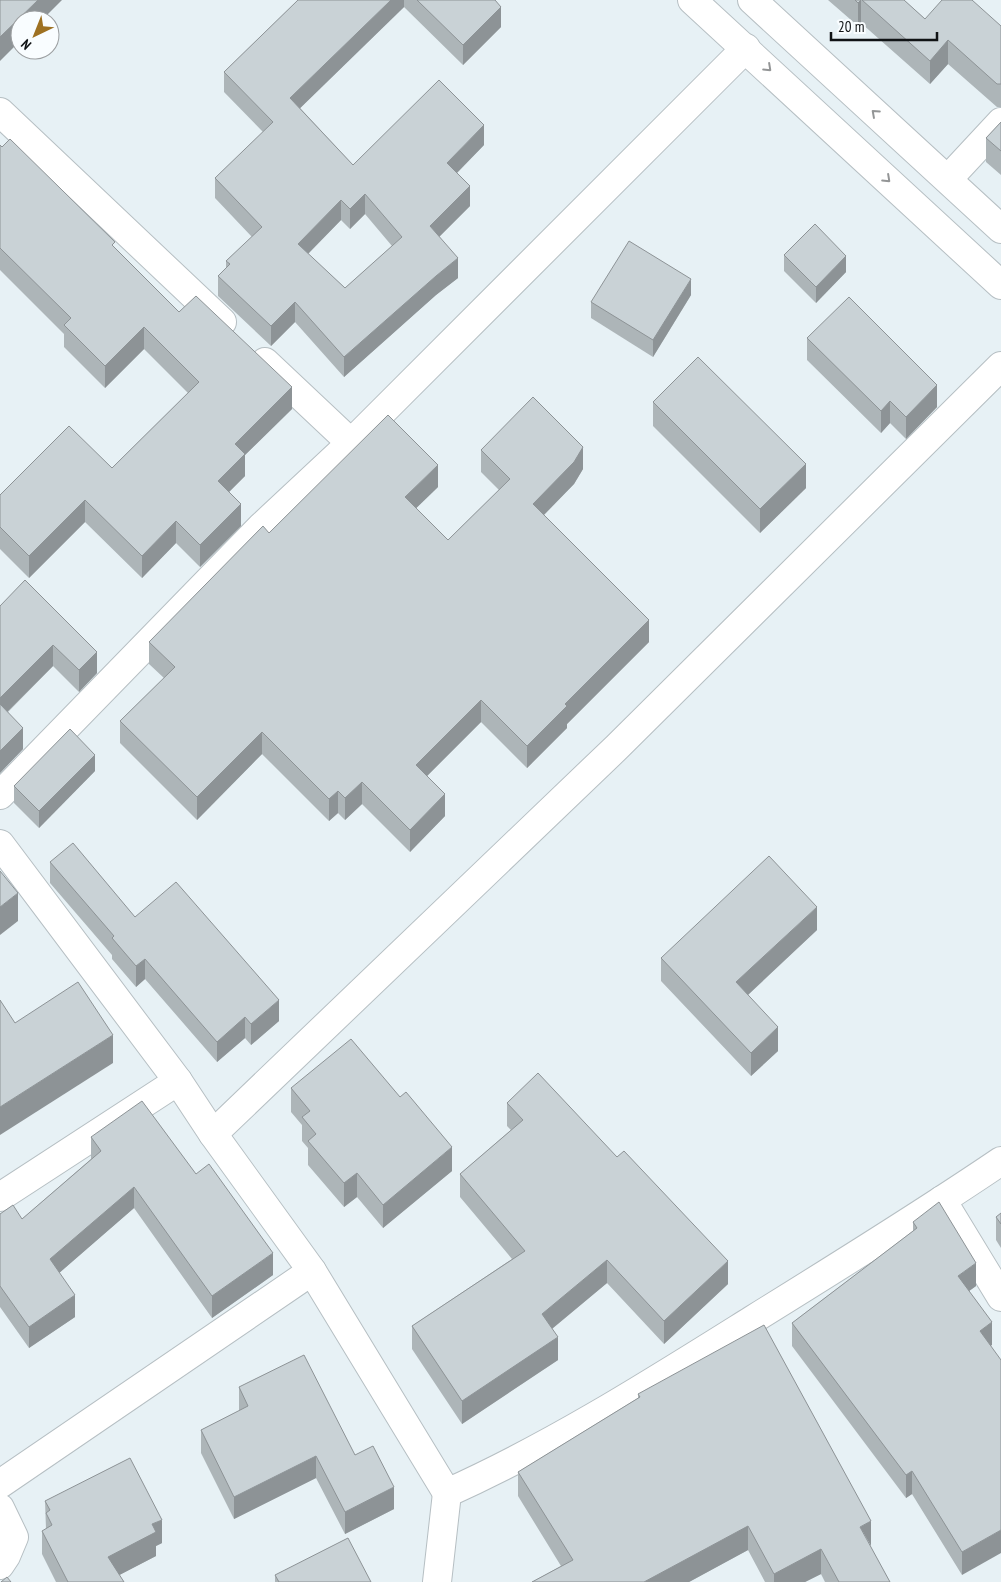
<svg xmlns="http://www.w3.org/2000/svg" width="1001" height="1582" viewBox="0 0 1001 1582" font-family="'PT Sans Narrow',sans-serif">
  <style>
    .lines { fill: none; stroke-linecap: round; stroke-linejoin: round }
    .minor-casing { stroke: #b6bfc3; stroke-width: 30 }
    .minor { stroke: #fff; stroke-width: 28 }
    .wall { fill: #adb5b8; fill-rule: evenodd }
    .shaded-wall { fill: #8d9396 }
    .building { fill: #c9d2d6; stroke: #8d9396; fill-rule: evenodd }
    .oneway { stroke: #939596 }
  </style>
  <rect width="100%" height="100%" fill="#e7f1f5"/>
  <g class="lines">
    <defs>
      <g id="minor">
        <polyline points="692,0 1001,285"/>
        <polyline points="752,0 1001,229"/>
        <polyline points="0,112 222,322"/>
        <polyline points="948,179 1001,122"/>
        <polyline points="265,362 351,443"/>
        <polyline points="0,795 261,527 351,443 746,48"/>
        <path d="M0 844 178 1081 213 1134 312 1271 447 1493C554 1445 653 1382 752 1320 836 1268 920 1216 1001 1161"/>
        <polyline points="213,1134 617,747 1001,366"/>
        <polyline points="0,1197 178,1081"/>
        <polyline points="942,1200 1001,1297"/>
        <polyline points="0,1484 312,1271"/>
        <polyline points="0,1508 14,1537 6,1556 0,1565"/>
        <polyline points="437,1582 447,1493"/>
      </g>
    </defs>
    <use href="#minor" class="minor-casing"/>
    <use href="#minor" class="minor"/>
  </g>
  <g class="wall">
    <path d="M298 0H495L501 27 463 65 404 7 300 108 353 165 484 145 457 173 470 206 439 237 458 278 436 295 344 377 295 322 271 346 218 296V276L226 268V261L252 237 215 198V178L263 132 224 92V72ZM365 214 392 246 345 288 308 254 341 220 350 229Z"/>
    <polygon points="828,0 904,0 925,19 1001,26 1001,107 997,107 948,64 930,84 861,23 858,26"/>
    <polygon points="1001,122 1001,175 986,162 986,138"/>
    <polygon points="0,145 115,248 179,312 292,409 245,455 245,476 229,492 241,526 200,567 176,543 142,578 85,522 29,578 0,549 0,495 112,468 188,393 144,349 105,388 64,347 64,334 0,270"/>
    <polygon points="784,255 846,272 816,303 784,271"/>
    <polygon points="691,295 653,357 591,318 591,302"/>
    <polygon points="807,338 937,407 906,439 890,423 881,433 807,360"/>
    <polygon points="653,402 806,488 760,533 653,426"/>
    <polygon points="481,450 583,469 574,484 544,515 649,642 567,724 567,728 527,768 481,722 427,776 445,816 410,852 362,804 345,820 338,813 329,821 262,754 197,820 120,743 120,721 164,678 149,664 149,642 269,533 438,487 416,508 448,540 499,490 481,472"/>
    <polygon points="0,606 97,673 79,692 53,666 8,712 23,749 0,773"/>
    <polygon points="95,771 39,828 14,803 14,786"/>
    <polygon points="50,862 135,917 279,1021 251,1045 245,1038 217,1062 145,979 136,987 112,959 112,955 50,883"/>
    <polygon points="817,930 748,995 778,1051 751,1076 661,981 661,958"/>
    <polygon points="291,1088 452,1171 383,1228 357,1197 344,1207 308,1165 308,1148 302,1141 302,1125 291,1112"/>
    <polygon points="507,1103 728,1284 664,1344 607,1283 552,1329 558,1360 462,1424 412,1349 412,1326 512,1259 460,1197 460,1174 511,1130 507,1126"/>
    <polygon points="91,1137 196,1174 273,1275 212,1318 134,1208 59,1273 75,1317 29,1348 0,1307 0,1214 22,1219 91,1159"/>
    <polygon points="1001,1213 1001,1248 996,1240 996,1217"/>
    <polygon points="913,1222 976,1286 969,1291 992,1345 991,1345 962,1575 912,1494 906,1498 792,1346 792,1323 913,1231"/>
    <polygon points="239,1387 355,1455 394,1509 345,1534 316,1478 234,1519 201,1453 201,1430 239,1411"/>
    <polygon points="638,1394 870,1546 890,1582 825,1582 821,1574 805,1582 765,1582 748,1550 689,1582 532,1582 561,1566 518,1496 518,1472 638,1398"/>
    <polygon points="45,1501 162,1543 156,1546 156,1556 119,1575 124,1582 56,1582 42,1554 42,1531 46,1529"/>
    <polygon points="275,1575 371,1582 275,1582"/>
  </g>
  <g class="shaded-wall">
    <polygon points="38,0 62,0 42,20 20,20 20,41 0,61 0,37"/>
    <polygon points="391,0 404,0 404,7 290,118 290,98"/>
    <polygon points="861,0 861,23 858,26 858,3"/>
    <polygon points="501,7 501,27 463,65 463,45"/>
    <polygon points="948,40 948,64 930,84 930,61"/>
    <polygon points="484,125 484,145 447,183 447,163"/>
    <polygon points="470,186 470,206 430,246 430,226"/>
    <polygon points="365,194 365,214 350,229 350,209"/>
    <polygon points="341,200 341,220 298,264 298,244"/>
    <polygon points="846,256 846,272 816,303 816,287"/>
    <polygon points="458,258 458,278 436,295 344,377 344,357 436,276"/>
    <polygon points="691,279 691,295 653,357 653,340"/>
    <polygon points="295,302 295,322 271,346 271,326"/>
    <polygon points="144,327 144,349 105,388 105,366"/>
    <polygon points="937,385 937,407 906,439 906,417"/>
    <polygon points="292,387 292,409 245,455 245,476 218,503 218,481 235,444"/>
    <polygon points="890,401 890,423 881,433 881,411"/>
    <polygon points="583,447 583,469 574,484 533,526 533,504"/>
    <polygon points="806,464 806,488 760,533 760,509"/>
    <polygon points="438,465 438,487 405,519 405,497"/>
    <polygon points="85,500 85,522 29,578 29,556"/>
    <polygon points="241,504 241,526 200,567 200,545"/>
    <polygon points="176,521 176,543 142,578 142,556"/>
    <polygon points="649,620 649,642 567,724 567,728 527,768 527,746 565,704"/>
    <polygon points="53,645 53,666 0,719 0,698"/>
    <polygon points="97,652 97,673 79,692 79,670"/>
    <polygon points="481,700 481,722 416,787 416,765"/>
    <polygon points="23,728 23,749 0,773 0,751"/>
    <polygon points="262,732 262,754 197,820 197,797"/>
    <polygon points="95,755 95,771 39,828 39,811"/>
    <polygon points="362,782 362,804 345,820 345,798"/>
    <polygon points="338,791 338,813 329,821 329,799"/>
    <polygon points="445,794 445,816 410,852 410,830"/>
    <polygon points="18,893 18,921 0,935 0,907"/>
    <polygon points="817,907 817,930 736,1006 736,982"/>
    <polygon points="145,959 145,979 136,987 136,966"/>
    <polygon points="279,1000 279,1021 251,1045 251,1024"/>
    <polygon points="245,1017 245,1038 217,1062 217,1042"/>
    <polygon points="778,1027 778,1051 751,1076 751,1053"/>
    <polygon points="113,1035 113,1063 0,1135 0,1107"/>
    <polygon points="452,1147 452,1171 383,1228 383,1205"/>
    <polygon points="357,1173 357,1197 344,1207 344,1183"/>
    <polygon points="134,1187 134,1208 50,1281 50,1259"/>
    <polygon points="273,1253 273,1275 212,1318 212,1296"/>
    <polygon points="607,1260 607,1283 542,1337 542,1314"/>
    <polygon points="728,1261 728,1284 664,1344 664,1321"/>
    <polygon points="976,1263 976,1286 958,1299 958,1276"/>
    <polygon points="75,1295 75,1317 29,1348 29,1327"/>
    <polygon points="992,1322 992,1345 980,1354 980,1331"/>
    <polygon points="558,1337 558,1360 462,1424 462,1401"/>
    <polygon points="316,1456 316,1478 234,1519 234,1497"/>
    <polygon points="912,1471 912,1494 906,1498 906,1475"/>
    <polygon points="394,1487 394,1509 345,1534 345,1512"/>
    <polygon points="162,1520 162,1543 156,1546 156,1556 108,1581 108,1557 152,1524"/>
    <polygon points="871,1521 871,1546 860,1527"/>
    <polygon points="748,1526 748,1550 689,1582 644,1582"/>
    <polygon points="1001,1530 1001,1553 962,1575 962,1552"/>
    <polygon points="821,1549 821,1574 805,1582 774,1582 774,1574"/>
  </g>
  <g class="building">
    <polygon points="0,0 38,0 0,37"/>
    <path d="M298 0H391L290 98 353 165 439 80 484 125 447 163 470 186 430 226 458 258 436 276 344 357 295 302 271 326 218 276 230 264 226 261 262 227 215 178 273 122 224 72ZM365 194 402 237 345 288 298 244 341 200 350 209Z"/>
    <polygon points="417,0 495,0 501,7 463,45"/>
    <polygon points="855,0 861,0 858,3"/>
    <polygon points="862,0 904,0 925,19 942,0 972,0 1001,26 1001,84 997,84 948,40 930,61"/>
    <polygon points="1001,122 1001,151 986,138"/>
    <polygon points="10,139 115,242 112,245 179,312 196,296 292,387 235,444 245,454 218,481 241,504 200,545 176,521 142,556 85,500 29,556 0,527 0,495 69,426 112,468 199,382 144,327 105,366 64,325 71,318 0,248 0,145 2,147"/>
    <polygon points="815,224 846,256 816,287 784,255"/>
    <polygon points="629,241 691,279 653,340 591,302"/>
    <polygon points="849,297 937,385 906,417 890,401 881,411 807,338"/>
    <polygon points="698,357 806,464 760,509 653,402"/>
    <polygon points="533,397 583,447 574,462 533,504 649,620 565,704 567,706 527,746 481,700 416,765 445,794 410,830 362,782 345,798 338,791 329,799 262,732 197,797 120,721 175,667 149,642 263,526 269,533 388,415 438,465 405,497 448,540 510,479 481,450"/>
    <polygon points="25,580 97,652 79,670 53,645 0,698 0,606"/>
    <polygon points="0,704 23,728 0,751"/>
    <polygon points="70,729 95,755 39,811 14,786"/>
    <polygon points="73,843 135,917 176,882 279,1000 251,1024 245,1017 217,1042 145,959 136,966 112,938 114,936 50,862"/>
    <polygon points="769,856 817,907 736,982 778,1027 751,1053 661,958"/>
    <polygon points="0,871 18,893 0,907"/>
    <polygon points="78,982 113,1035 0,1107 0,1000 15,1023"/>
    <polygon points="351,1039 400,1097 406,1092 452,1147 383,1205 357,1173 344,1183 308,1141 316,1134 302,1117 310,1111 291,1088"/>
    <polygon points="538,1073 617,1157 624,1151 728,1261 664,1321 607,1260 542,1314 558,1337 462,1401 412,1326 525,1251 460,1174 523,1120 507,1103"/>
    <polygon points="142,1101 196,1174 209,1164 273,1253 212,1296 134,1187 50,1259 75,1295 29,1327 0,1286 0,1214 13,1205 22,1219 101,1151 91,1137"/>
    <polygon points="939,1202 976,1263 958,1276 992,1322 980,1331 1001,1360 1001,1530 962,1552 912,1471 906,1475 792,1323 917,1228 913,1222"/>
    <polygon points="1001,1213 1001,1224 996,1217"/>
    <polygon points="764,1325 871,1521 860,1527 890,1582 839,1582 821,1549 774,1574 748,1526 644,1582 532,1582 573,1560 518,1472 640,1397 638,1394"/>
    <polygon points="304,1355 355,1455 373,1446 394,1487 345,1512 316,1456 234,1497 201,1430 248,1406 239,1387"/>
    <polygon points="130,1458 162,1520 152,1524 156,1532 108,1557 124,1582 68,1582 42,1531 52,1525 46,1513 50,1510 45,1501"/>
    <polygon points="348,1538 371,1582 279,1582 275,1575"/>
    <polygon points="7,1577 11,1582 1,1582"/>
  </g>
  <defs><path id="oneway-chevron" d="M-2-3.5L2.5 0L-2 3.5" fill="none" stroke-width="1.6" stroke-linecap="round" stroke-linejoin="round" transform="scale(1.25)"/></defs>
  <g class="oneway">
    <use href="#oneway-chevron" transform="translate(768 68) rotate(43)"/>
    <use href="#oneway-chevron" transform="translate(875 113) rotate(-138)"/>
    <use href="#oneway-chevron" transform="translate(887 179) rotate(43)"/>
  </g>
  <g transform="translate(35 35) rotate(223)"><circle r="24" fill="#f9fdff" stroke="#9c9fa1"/>
  <path d="M0-4L9 19L0 12L-9 19Z" fill="#9e7122"/>
  <text y="-8" font-size="14" font-weight="bold" text-anchor="middle" fill="#101315">N</text>
  </g>
  <path d="M831 32v8h106v-8" fill="none" stroke="#101315" stroke-width="2.5"/>
  <text x="838" y="32" font-size="15" fill="#101315" stroke="#f9fdff" stroke-width="4" paint-order="stroke">20 m</text>
</svg>
